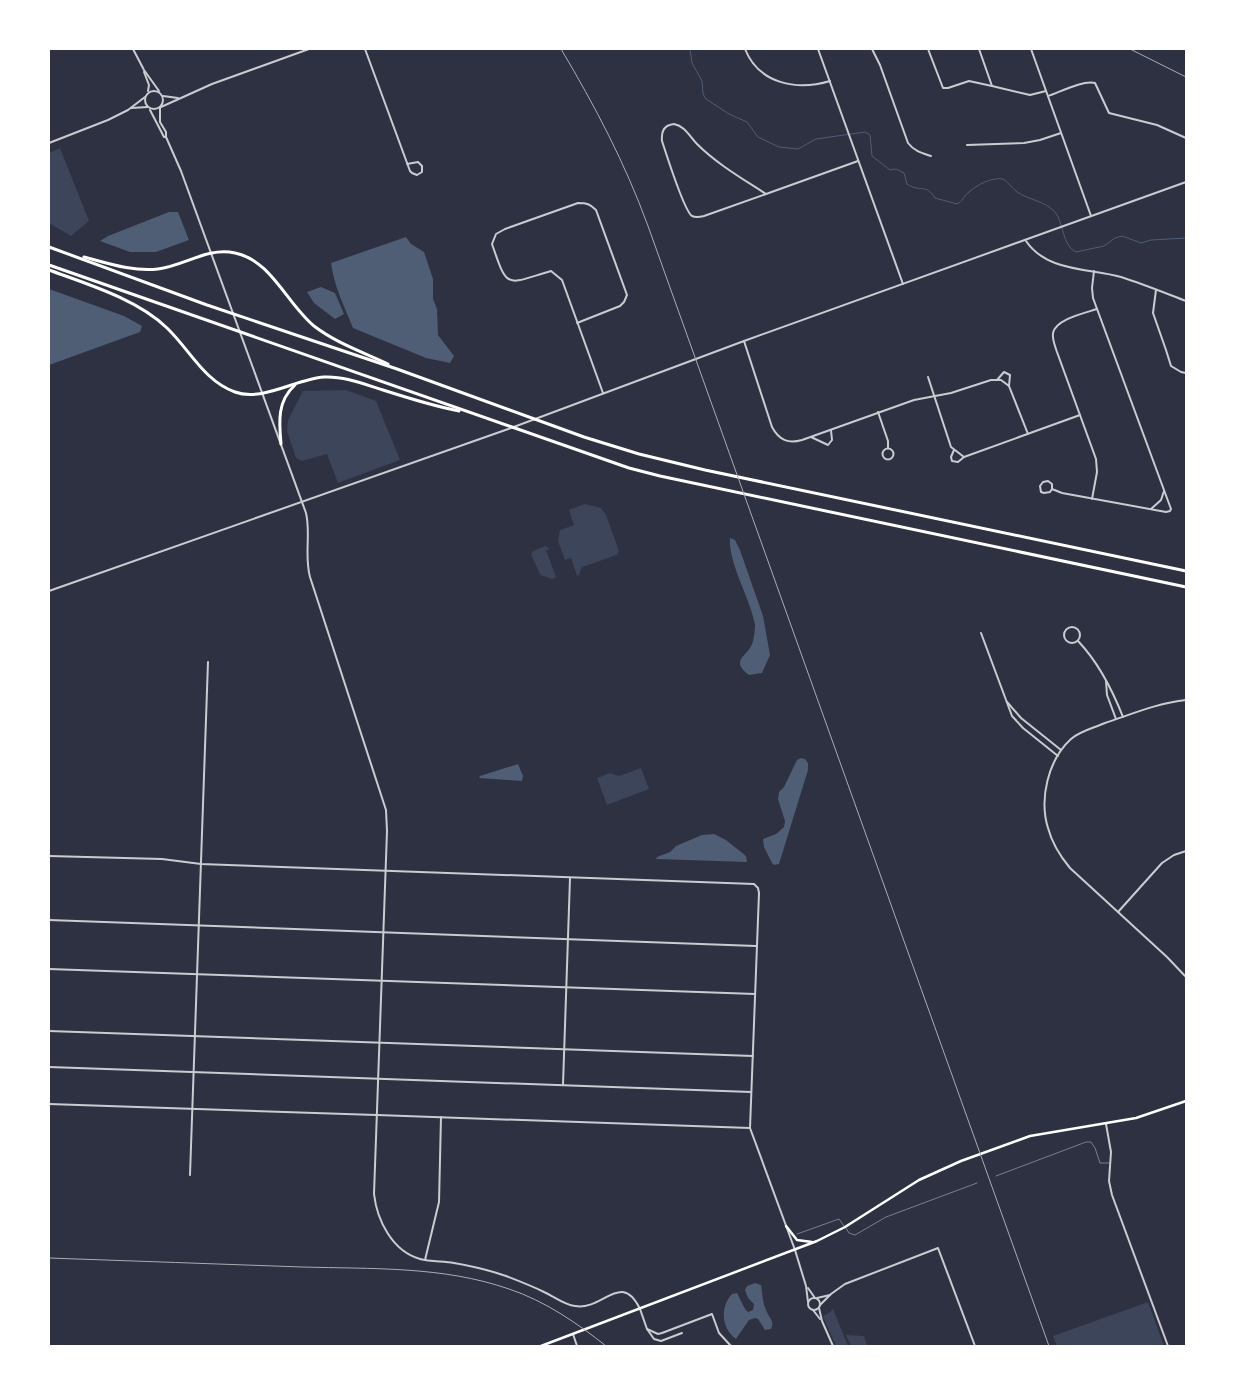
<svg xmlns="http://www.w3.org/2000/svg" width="1235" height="1395" viewBox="0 0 1235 1395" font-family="Commissioner,sans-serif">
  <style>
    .green { fill: #3c4559 }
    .water { fill: #4f5d75 }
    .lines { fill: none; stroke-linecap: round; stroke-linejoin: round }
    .stream { stroke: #4f5d75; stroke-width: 1 }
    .service { stroke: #caccd0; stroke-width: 0.5 }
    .minor { stroke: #caccd0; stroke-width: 2 }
    .tertiary { stroke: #caccd0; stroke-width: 2 }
    .secondary { stroke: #fff; stroke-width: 2.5 }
    .motorway { stroke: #fff; stroke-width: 3 }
    .rail { stroke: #abadb3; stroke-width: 1 }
  </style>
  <rect width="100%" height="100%" fill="#2d3142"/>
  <g class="green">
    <polygon points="60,148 89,221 71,236 49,223 49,153"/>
    <polygon points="346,390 376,401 400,460 338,483 327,454 302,461 296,458 287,431 288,420 303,391"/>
    <polygon points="585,504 601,508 606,515 619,551 617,555 582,567 579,575 577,576 571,558 565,560 558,541 560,530 574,525 569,510"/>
    <polygon points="546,546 550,549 546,550 556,577 553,579 540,575 531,554 533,551"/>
    <polygon points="641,768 649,789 607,805 597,778 610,773 619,776"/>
    <polygon points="1148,1302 1164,1346 1057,1346 1053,1336"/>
    <polygon points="833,1309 848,1346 836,1346 823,1316 829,1313"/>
    <polygon points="846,1335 864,1336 867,1346 851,1346"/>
  </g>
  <g class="water">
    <polygon points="169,212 178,212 189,240 156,252 130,252 100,241 108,236"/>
    <path d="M406 237 411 244 424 252 433 279V299L437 309 438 335 454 356 450 363 426 358 353 328C344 306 334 286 331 263Z"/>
    <polygon points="321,287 335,293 344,314 335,319 314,303 307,292"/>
    <polygon points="49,289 124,316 142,326 140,332 49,365"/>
    <path d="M730 538 735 540 740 550 763 616 770 655 762 673 749 675C729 660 748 656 752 644 754 639 755 629 755 625 751 600 728 563 730 538Z"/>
    <polygon points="801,758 805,759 808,763 808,770 779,864 774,865 772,863 764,847 763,839 776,834 784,827 785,821 778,799 779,792 784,787 797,760"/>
    <polygon points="518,764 523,776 522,781 479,778 480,776"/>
    <polygon points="714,834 726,840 746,856 747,862 656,859 657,857 670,852 676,846 702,835"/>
    <path d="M755 1283 761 1285C763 1294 762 1302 766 1310 769 1318 775 1321 771 1329L765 1330 758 1319 755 1318 749 1320 736 1339C721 1328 720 1307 732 1294L737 1293 745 1309 748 1312 753 1310 754 1304 748 1298 745 1290 747 1286Z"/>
  </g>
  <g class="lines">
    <path class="stream" d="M690 49 692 63 702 81 703 94 706 99 729 114 747 122 758 137 779 147 798 149 816 139 865 132 870 135 872 156 890 170 896 169 904 173 907 184C921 193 926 183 935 198L957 204C963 201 963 197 968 193 976 185 992 177 1003 179 1008 182 1012 188 1017 192 1029 200 1045 201 1055 212 1064 223 1062 246 1076 252L1104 246 1115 238 1122 236 1141 243 1151 240 1186 238"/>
    <g class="service">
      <polyline points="996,1176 1086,1142 1091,1142 1095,1148 1100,1163 1109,1163"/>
      <polyline points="846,1228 849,1233 855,1235 886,1217 977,1183"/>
      <polyline points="797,1234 839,1219 844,1226"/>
    </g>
    <g class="minor">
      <polyline points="365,49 410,171 412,173 417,175 422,172 422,166 418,162 407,164"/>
      <path d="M745 49C759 84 797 91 830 81"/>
      <path d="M872 49 880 65 908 143C914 151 922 153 931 156"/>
      <polyline points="928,49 943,88 948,88 969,81 992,86"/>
      <polyline points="979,49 992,86 1030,95 1046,91"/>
      <polyline points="1031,49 1091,216"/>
      <path d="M1048 96C1060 92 1083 80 1095 83L1109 113 1157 125 1186 138"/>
      <path d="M674 124C685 126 690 137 697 144 717 164 743 179 766 194L704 216C700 217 696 218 692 216 684 211 666 153 662 141 661 131 664 125 674 124Z"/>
      <polyline points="967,145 1024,143 1040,140 1061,133"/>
      <polyline points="766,194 858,161"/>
      <polyline points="1156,290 1153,313 1166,350 1171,366 1181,372 1186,373"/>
      <path d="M577 323 620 306 624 302 627 295 596 210C590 204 587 203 578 203L505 229 496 234 492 244C508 291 506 284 551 271L562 280 603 393"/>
      <path d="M744 341 772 427C779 440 788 444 802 440L914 400 951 393 991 380H1001L1009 386"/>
      <polyline points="928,377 951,447 964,457"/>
      <polyline points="997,380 1004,372 1010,375 1009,386 1028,434"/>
      <polyline points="878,412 888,441 888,448"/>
      <polyline points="811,437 828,445 832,440 831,430"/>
      <circle cx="888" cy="454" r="5.5"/>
      <polyline points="954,450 951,457 952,461 958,462 964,457 1080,415"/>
      <polyline points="1052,489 1050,492 1044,493 1041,492 1040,486 1043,482 1048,481 1052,484 1052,489 1062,493 1166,512 1170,511 1171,509 1093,298 1092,288 1094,271"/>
      <path d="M1092 499 1097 472 1096 459 1057 352C1055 346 1052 339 1053 333 1056 319 1085 313 1097 309"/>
      <polyline points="1151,509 1161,500 1164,491"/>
      <circle cx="1072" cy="635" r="8"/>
      <polyline points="981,633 1012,716 1023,728 1058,756"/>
      <path d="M1078 641C1099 663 1112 689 1123 717"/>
      <polyline points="1106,681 1107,695 1116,719"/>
      <path d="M1186 700C1158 703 1132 714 1105 723 1094 728 1080 731 1071 739 1048 760 1039 799 1048 828 1052 843 1060 856 1070 868L1167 957 1186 977"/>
      <polyline points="1007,702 1021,718 1061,750"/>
      <polyline points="49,856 162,859 201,864 754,884 758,888 759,893 750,1128"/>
      <polyline points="1118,912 1162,863 1174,855 1186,851"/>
      <polyline points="49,920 756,946"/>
      <polyline points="49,969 755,994"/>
      <polyline points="49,1031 753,1056"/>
      <polyline points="49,1067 751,1092"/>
      <polyline points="563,1085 570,878"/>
      <polyline points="49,1104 376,1115"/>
      <polyline points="190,1175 208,662"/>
      <polyline points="425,1260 439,1202 441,1117"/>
      <polyline points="817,1298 830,1295"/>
      <polyline points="820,1305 831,1294 845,1284 938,1248 975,1346"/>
      <polyline points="819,1308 822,1321 833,1346"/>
      <polyline points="640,1309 647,1329 654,1339 661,1341 682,1333"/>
      <polyline points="813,1310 820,1319"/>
      <polyline points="647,1329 658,1334 662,1333 712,1314 719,1333 731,1346"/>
      <polyline points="573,1334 577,1346"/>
    </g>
    <g class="tertiary">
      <polyline points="133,49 144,70 159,91"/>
      <polyline points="818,49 903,284"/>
      <polyline points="144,72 149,85 148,91"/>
      <circle cx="154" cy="100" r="9"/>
      <polyline points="163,96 178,98"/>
      <path d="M160 107V122L166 132V137L181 171 306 513C311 534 304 555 310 577L386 810 387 831 374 1194C377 1220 392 1251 420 1259 431 1262 443 1261 454 1263 471 1266 489 1270 506 1276 519 1281 532 1286 544 1292 555 1297 564 1305 575 1306 603 1311 621 1270 640 1309"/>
      <polyline points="161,107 212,84 309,49"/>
      <polyline points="131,108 148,107"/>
      <polyline points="150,110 164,137 166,137"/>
      <polyline points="49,143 108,120 128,110 145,97"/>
      <path d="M1026 241C1047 272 1089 268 1121 277 1143 284 1165 293 1186 301"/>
      <polyline points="49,591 511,428 744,341 1186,182"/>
      <polyline points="377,1115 750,1128 795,1250 806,1286 808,1302"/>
      <polyline points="1106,1124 1111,1152 1109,1181 1112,1195 1168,1346"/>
      <polyline points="808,1288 815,1298"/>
      <circle cx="814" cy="1304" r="6"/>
    </g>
    <g class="secondary">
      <polyline points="786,1226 797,1240 812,1242"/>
      <polyline points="541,1346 817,1241 845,1227 919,1180 961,1161 1030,1136 1136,1118 1186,1101"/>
    </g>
    <g class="motorway">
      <polyline points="49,247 207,305 397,369 584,437 639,454 705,470 1186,571"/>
      <path d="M84 257C107 263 133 272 158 269 184 266 207 247 235 253 271 260 287 304 314 326 336 343 363 352 388 364"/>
      <polyline points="49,265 629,468 660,476 1186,587"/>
      <path d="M49 270C87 284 137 299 167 328 190 350 204 381 235 392 262 402 296 379 324 377 344 376 364 384 383 390 408 398 433 406 459 411"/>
      <path d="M281 444C279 422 277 401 295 385"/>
    </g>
    <g class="rail">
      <path d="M561 49C595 106 625 163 648 226L1049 1346"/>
      <polyline points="1130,49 1186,77"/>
      <path d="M49 1258C133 1261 218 1264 302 1267 372 1269 443 1266 509 1289 545 1301 577 1323 606 1346"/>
    </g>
  </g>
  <rect width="1235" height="1395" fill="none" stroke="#ffffff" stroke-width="100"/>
</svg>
